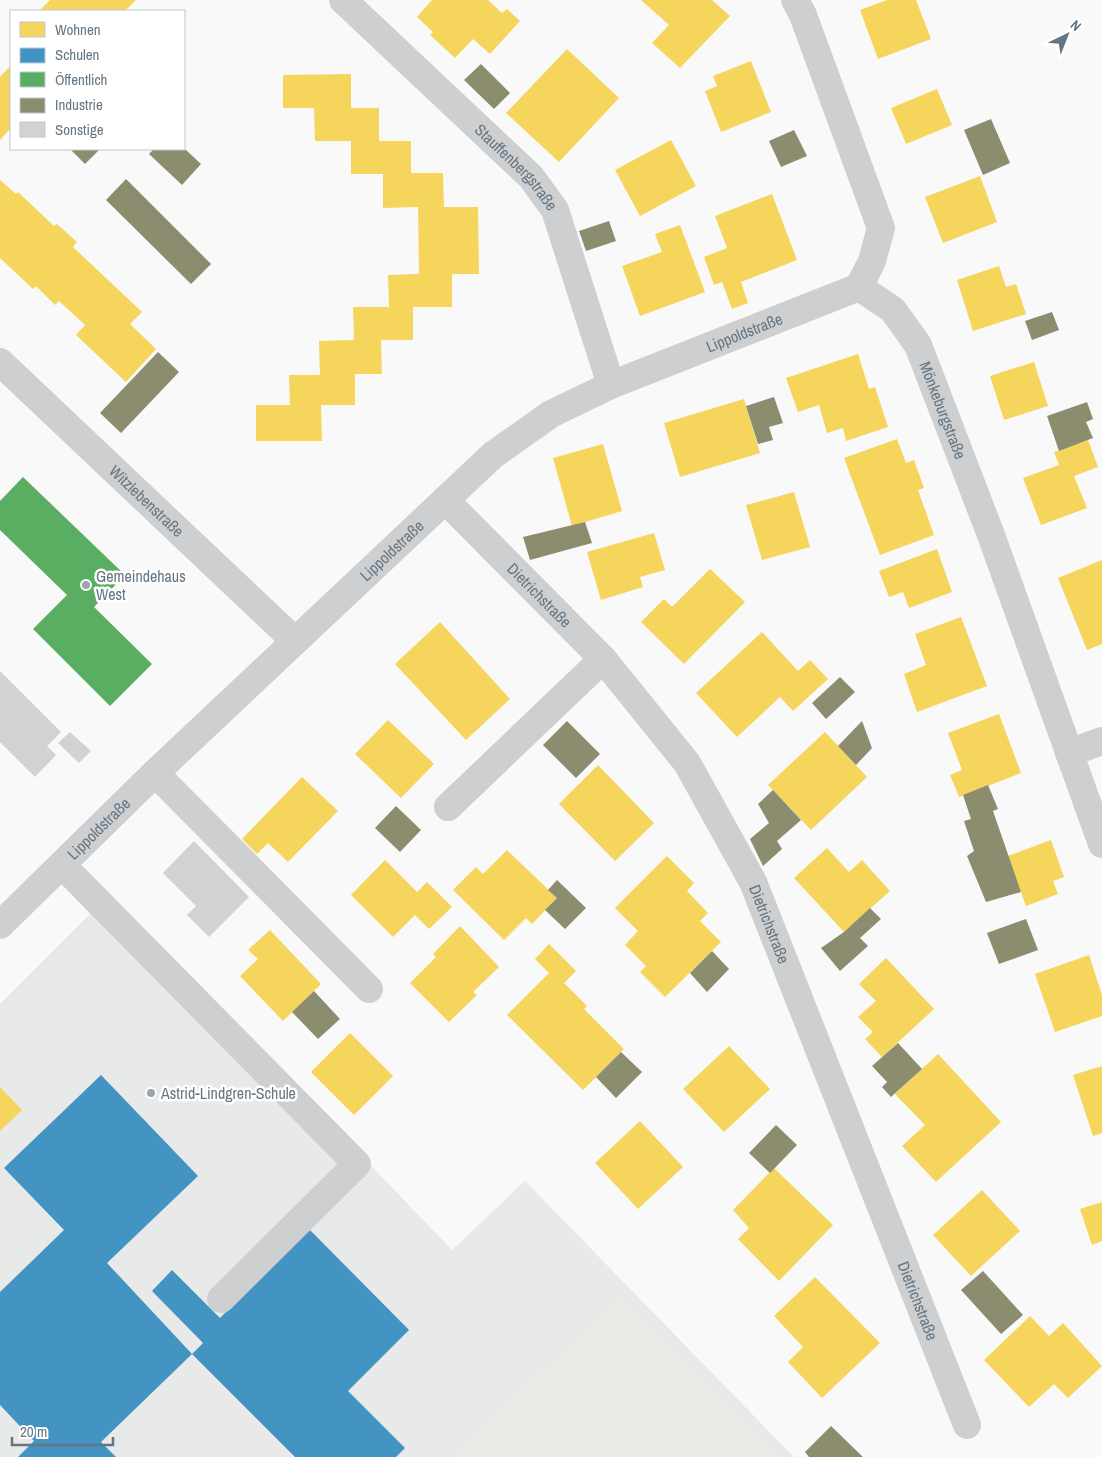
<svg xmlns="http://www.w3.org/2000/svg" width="1102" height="1457" viewBox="0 0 1102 1457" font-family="'Archivo Narrow',sans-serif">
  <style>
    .built { fill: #e8e9e9 }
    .green { fill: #e8ebe6 }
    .homes { fill: #f6d55c }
    .schools { fill: #4393c3 }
    .public { fill: #5aae61 }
    .industry { fill: #8c8c6e }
    .building { fill: #d0d2d3 }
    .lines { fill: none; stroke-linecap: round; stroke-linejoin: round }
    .minor { stroke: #cecfd0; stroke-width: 28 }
    .poi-dot { fill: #99a4ac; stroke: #fff; stroke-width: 2 }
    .labels { text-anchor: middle; stroke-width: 5; stroke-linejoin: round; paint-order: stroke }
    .street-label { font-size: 16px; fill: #657683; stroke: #fff }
    .poi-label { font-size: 16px; fill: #657683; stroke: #fff; text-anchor: start }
  </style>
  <rect width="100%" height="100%" fill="#f9f9f9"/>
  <polygon class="built" points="110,894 452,1250 525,1181 794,1457 0,1457 0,1004"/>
  <polygon class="green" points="620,1296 780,1457 456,1457"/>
  <g class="homes">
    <polygon points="50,0 136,0 125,11 39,11"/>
    <polygon points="432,0 488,0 502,13 507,9 520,21 490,54 473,39 455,58 430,35 433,32 417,17"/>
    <polygon points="641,0 712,0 730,16 680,68 652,43 669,25"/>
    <polygon points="887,0 916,0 931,39 878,59 860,10"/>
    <polygon points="567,49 619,98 559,162 506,113"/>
    <polygon points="751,61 771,112 721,132 705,91 717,86 713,76"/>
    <polygon points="11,65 11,128 0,140 0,77"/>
    <polygon points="351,74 351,108 379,108 379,141 411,141 411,173 443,173 444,207 478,207 479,274 452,274 452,307 413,307 413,340 381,340 382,374 355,374 355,405 321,405 322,441 256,441 256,405 290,405 289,375 320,375 319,341 354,340 353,307 389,307 388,275 419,274 418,207 383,208 383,174 351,174 351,141 315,141 314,108 283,108 283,75"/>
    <polygon points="937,89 952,125 906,144 891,108"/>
    <polygon points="671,140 696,186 640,216 615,170"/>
    <polygon points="980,176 997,222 943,243 925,197"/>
    <polygon points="0,180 16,194 18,192 54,226 57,224 77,242 73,247 142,312 130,324 156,349 126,382 76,335 85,325 59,301 55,305 36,286 33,289 0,258"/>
    <polygon points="772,194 797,260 741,282 748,303 732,309 722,282 714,285 704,257 727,248 715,216"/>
    <polygon points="680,225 705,292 640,316 622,266 662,252 655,234"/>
    <polygon points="999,266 1006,287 1016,284 1026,314 973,331 957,280"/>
    <polygon points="858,354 869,389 875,387 888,427 846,441 843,428 827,433 819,405 798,412 786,378"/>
    <polygon points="1034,362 1048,406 1004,420 990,376"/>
    <polygon points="744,399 760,453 680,477 664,423"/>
    <polygon points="897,439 906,463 914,460 924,488 918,490 934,535 880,555 844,458"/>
    <polygon points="1088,440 1098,467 1074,476 1087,508 1041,525 1023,478 1059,465 1054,452"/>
    <polygon points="603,444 622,511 572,526 553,458"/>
    <polygon points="794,492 810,547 762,560 746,505"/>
    <polygon points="654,533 665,570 640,577 643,587 601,600 587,552"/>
    <polygon points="937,549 952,592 909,608 903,592 889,597 879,571"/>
    <polygon points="1102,560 1102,644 1087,650 1058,578"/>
    <polygon points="710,569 745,602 684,664 641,622 664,599 672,607"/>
    <polygon points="961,617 987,686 917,712 904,674 926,665 915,634"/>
    <polygon points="440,622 510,699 466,740 395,664"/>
    <polygon points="762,632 798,671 810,660 828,679 793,711 780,697 737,737 696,693"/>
    <polygon points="999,714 1021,773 959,797 950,775 962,770 948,733"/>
    <polygon points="388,720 434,764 401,798 355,754"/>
    <polygon points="825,732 867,777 811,830 768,785"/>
    <polygon points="598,765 654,823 615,861 559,804"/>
    <polygon points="302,777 338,811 288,862 268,843 257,854 242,839"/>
    <polygon points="1051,840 1064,877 1053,881 1058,894 1026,906 1008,856"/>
    <polygon points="827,848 849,872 862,860 890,891 844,932 794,878"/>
    <polygon points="507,850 557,898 532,924 526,918 504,940 453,890 476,867 483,874"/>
    <polygon points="667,856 694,883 687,891 708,913 700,921 721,942 665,997 640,972 646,966 625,945 638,931 615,908"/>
    <polygon points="385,860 417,892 427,882 452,907 429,929 415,915 393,937 351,895"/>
    <polygon points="460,926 499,967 473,992 477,995 449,1022 410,983 436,957 433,954"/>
    <polygon points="270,930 321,984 283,1021 240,976 258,959 248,950"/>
    <polygon points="549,944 576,971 564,983 587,1006 584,1009 624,1049 583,1090 507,1015 549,973 535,959"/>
    <polygon points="1089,955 1102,995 1102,1016 1055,1032 1035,974"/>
    <polygon points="886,958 934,1009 882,1057 865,1039 873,1032 858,1017 876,1001 859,984"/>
    <polygon points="350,1033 393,1076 354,1115 311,1072"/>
    <polygon points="729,1046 770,1089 724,1132 683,1089"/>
    <polygon points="938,1054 1001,1122 936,1182 902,1146 925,1125 895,1094"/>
    <polygon points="1102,1066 1102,1133 1093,1136 1073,1075"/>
    <polygon points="0,1087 22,1110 0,1131"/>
    <polygon points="640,1121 683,1167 638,1209 595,1163"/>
    <polygon points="774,1168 833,1225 779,1281 738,1239 749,1228 733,1210"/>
    <polygon points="982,1190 1020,1231 971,1276 933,1235"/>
    <polygon points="1102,1202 1102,1241 1092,1245 1080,1209"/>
    <polygon points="815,1277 880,1343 822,1398 788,1362 803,1347 774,1316"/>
    <polygon points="1030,1316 1049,1336 1063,1323 1102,1366 1068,1398 1054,1384 1029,1407 984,1360"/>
  </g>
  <g class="schools">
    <polygon points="101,1075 198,1176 107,1263 192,1354 101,1442 116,1457 18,1457 34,1441 0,1405 0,1292 64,1230 4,1168"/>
    <polygon points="309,1229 409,1330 348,1391 405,1448 396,1457 295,1457 192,1354 203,1343 152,1291 172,1270 220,1318"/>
  </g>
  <polygon class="public" points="23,477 125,575 94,607 152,664 110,706 33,629 67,595 0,530 0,501"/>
  <g class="industry">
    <polygon points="481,64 510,93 494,109 464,80"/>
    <polygon points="991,119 1010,163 983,175 964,130"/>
    <polygon points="794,130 807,156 781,167 769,141"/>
    <polygon points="70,149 100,149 85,164"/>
    <polygon points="154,149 185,149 201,164 182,185 149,154"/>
    <polygon points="126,179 211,264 191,284 106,200"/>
    <polygon points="609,221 616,241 586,251 579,231"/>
    <polygon points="1052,312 1059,330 1032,340 1025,321"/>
    <polygon points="158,352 179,372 121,433 100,413"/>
    <polygon points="774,397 783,423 769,427 773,440 758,444 746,406"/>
    <polygon points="1087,402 1093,419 1086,422 1093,438 1059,451 1047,416"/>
    <polygon points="585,522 592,543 530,560 523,537"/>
    <polygon points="840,677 855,692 826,719 812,703"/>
    <polygon points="567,721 600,754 576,778 543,745"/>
    <polygon points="862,721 872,748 856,765 838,746"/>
    <polygon points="988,785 998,809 993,811 1021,892 986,902 967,856 974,851 964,821 971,819 963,795"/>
    <polygon points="773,790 801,820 777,841 782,849 763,866 750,839 769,823 758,804"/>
    <polygon points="396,806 421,830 400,852 375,828"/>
    <polygon points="557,880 586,908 565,929 545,910 557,898 548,890"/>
    <polygon points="870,908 881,919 860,938 868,946 840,971 821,948 844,932"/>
    <polygon points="1026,919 1038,950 999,964 987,933"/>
    <polygon points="712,951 729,969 707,992 690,973"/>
    <polygon points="314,991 340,1019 318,1039 292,1012"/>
    <polygon points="898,1043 922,1069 891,1097 882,1087 887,1082 872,1066"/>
    <polygon points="621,1052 642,1072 616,1098 596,1077"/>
    <polygon points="776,1125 797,1145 770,1173 749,1153"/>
    <polygon points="983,1271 1023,1315 1001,1334 961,1290"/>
    <polygon points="831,1426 863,1457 809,1457 805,1452"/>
  </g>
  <g class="building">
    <polygon points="0,671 61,732 47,746 56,755 35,777 0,742"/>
    <polygon points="70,732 91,751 79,763 58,743"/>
    <polygon points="194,841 249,897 209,937 187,915 196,906 163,873"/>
  </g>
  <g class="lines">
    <g class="minor">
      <path id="s1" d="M343 0 531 177 555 210 611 385"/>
      <path id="s2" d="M795 0 803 15 881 228 872 261 859 287 893 310 918 345 991 535 1102 844"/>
      <path id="s3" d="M0 362 295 641"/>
      <path id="s4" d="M445 500 603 659 687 763 753 882 967 1425"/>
      <polyline points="1069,753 1102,741"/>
      <polyline points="155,773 369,989"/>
      <polyline points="448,807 603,659"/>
      <polyline points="62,865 357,1164 221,1299"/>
      <path id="s5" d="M0 925 155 773 493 455 551 414 611 385 859 287"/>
    </g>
  </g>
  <g class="poi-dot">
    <circle cx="86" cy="585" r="5"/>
    <circle cx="151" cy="1093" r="5"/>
  </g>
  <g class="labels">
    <g class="street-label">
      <text dy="6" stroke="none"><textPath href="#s1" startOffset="241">Stauffenbergstraße</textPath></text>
      <text dy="6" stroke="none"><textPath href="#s5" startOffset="962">Lippoldstraße</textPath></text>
      <text dy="6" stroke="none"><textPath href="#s2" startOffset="461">Mönkeburgstraße</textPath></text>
      <text dy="6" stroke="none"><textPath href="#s3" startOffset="202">Witzlebenstraße</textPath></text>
      <text dy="6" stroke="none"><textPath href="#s5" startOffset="542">Lippoldstraße</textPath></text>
      <text dy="6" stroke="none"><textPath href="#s4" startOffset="134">Dietrichstraße</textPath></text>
      <text dy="6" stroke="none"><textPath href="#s5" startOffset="138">Lippoldstraße</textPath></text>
      <text dy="6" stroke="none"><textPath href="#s4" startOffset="539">Dietrichstraße</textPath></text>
      <text dy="6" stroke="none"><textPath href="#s4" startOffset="944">Dietrichstraße</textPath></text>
    </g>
    <g class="poi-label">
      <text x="96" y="582">Gemeindehaus<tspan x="96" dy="18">West</tspan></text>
      <text x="161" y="1099">Astrid-Lindgren-Schule</text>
    </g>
  </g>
  <rect x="10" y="10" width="175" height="140" fill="#ffffff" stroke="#c1c8cd"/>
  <rect x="20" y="22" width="25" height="15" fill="#f6d55c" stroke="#c1c8cd"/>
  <text x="55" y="35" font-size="15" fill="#657683">Wohnen</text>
  <rect x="20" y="48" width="25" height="15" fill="#4393c3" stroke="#c1c8cd"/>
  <text x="55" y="60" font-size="15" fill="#657683">Schulen</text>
  <rect x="20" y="72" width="25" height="15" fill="#5aae61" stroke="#c1c8cd"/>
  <text x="55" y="85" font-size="15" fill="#657683">Öffentlich</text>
  <rect x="20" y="98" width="25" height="15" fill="#8c8c6e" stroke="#c1c8cd"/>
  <text x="55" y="110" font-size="15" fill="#657683">Industrie</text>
  <rect x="20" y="122" width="25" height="15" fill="#d0d2d3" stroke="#c1c8cd"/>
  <text x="55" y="135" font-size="15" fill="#657683">Sonstige</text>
  <g transform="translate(1067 35) rotate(43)" stroke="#ffffff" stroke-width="4" paint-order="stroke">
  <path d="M0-4L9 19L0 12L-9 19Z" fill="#657683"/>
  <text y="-8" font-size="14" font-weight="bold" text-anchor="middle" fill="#657683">N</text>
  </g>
  <path d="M12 1437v8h101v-8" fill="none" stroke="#657683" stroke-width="2.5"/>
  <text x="20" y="1437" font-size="15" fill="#657683" stroke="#ffffff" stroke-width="4" paint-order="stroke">20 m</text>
</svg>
